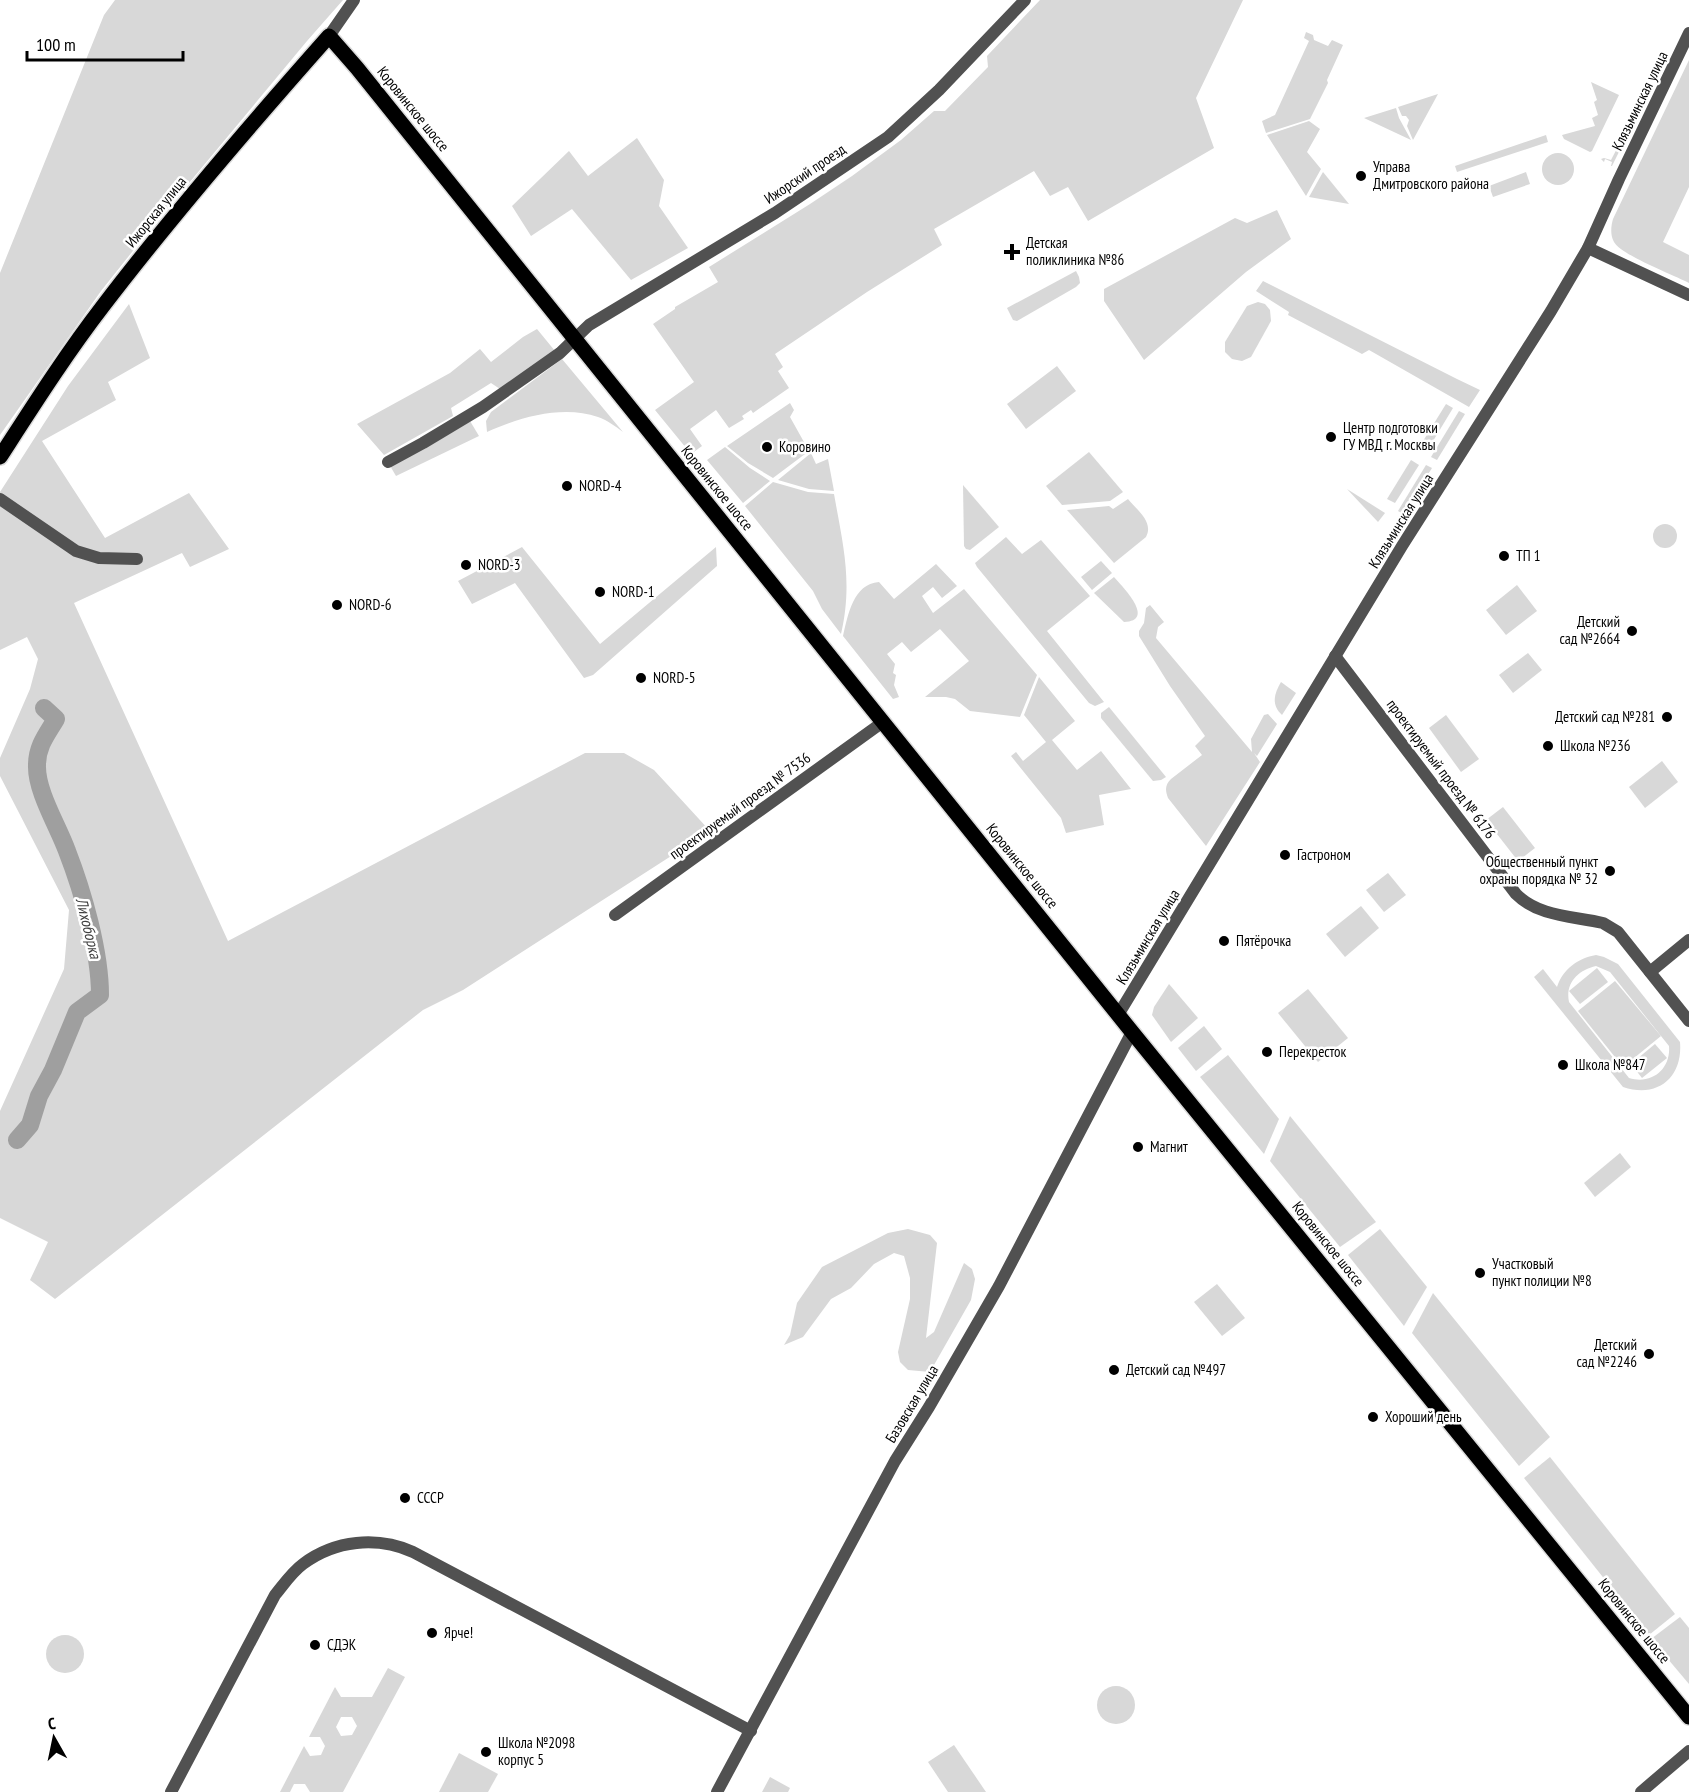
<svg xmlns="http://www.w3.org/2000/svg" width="1689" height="1792" viewBox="0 0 1689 1792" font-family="'PT Sans Narrow',sans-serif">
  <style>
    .green { fill: #d8d8d8; fill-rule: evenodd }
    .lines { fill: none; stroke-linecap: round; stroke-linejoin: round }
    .river { stroke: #9f9f9f; stroke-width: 18 }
    .major-casing { stroke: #dbdbdb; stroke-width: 18 }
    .minor { stroke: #515151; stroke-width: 12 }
    .major { stroke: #000; stroke-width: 15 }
    .poi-dot { fill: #000; stroke: #fff; stroke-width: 2 }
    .labels { text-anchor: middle; stroke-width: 5; stroke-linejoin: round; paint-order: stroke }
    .street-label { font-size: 15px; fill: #000; stroke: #fff }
    .poi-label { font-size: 15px; fill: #000; stroke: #fff; text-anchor: start }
    .water-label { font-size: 16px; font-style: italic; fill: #404040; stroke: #fff }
  </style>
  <rect width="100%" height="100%" fill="#fff"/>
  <g class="green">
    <polygon points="115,0 343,0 307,41 140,242 101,291 0,435 0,273 104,15"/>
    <polygon points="1040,0 1243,0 1196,98 1214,148 1088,221 1068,187 1050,196 1034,171 934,229 942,245 867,292 775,354 783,367 778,371 789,388 753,413 751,410 742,416 744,419 729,428 716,410 690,429 702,446 691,454 655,410 694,382 653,324 675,309 675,307 718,282 709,267 810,204 852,176 901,140 934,111 945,111 988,67 987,56"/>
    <polygon points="1306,32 1313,35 1314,40 1328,46 1332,40 1343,45 1327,80 1328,83 1310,119 1266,133 1262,121 1275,115 1309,41 1304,38"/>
    <path d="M1689 60V187L1663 242 1689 255V283C1674 275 1621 255 1614 242 1610 235 1611 226 1613 219Z"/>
    <polygon points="1591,82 1619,95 1592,151 1590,152 1564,139 1562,135 1595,126 1592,118 1598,115 1594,102 1597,100"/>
    <polygon points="1643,88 1649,91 1612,166 1611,166 1612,162 1605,159 1604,162 1601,159 1604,158 1611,160 1624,135 1620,133"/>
    <polygon points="1438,94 1413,140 1407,126 1409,120 1406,116 1402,116 1398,107"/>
    <polygon points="1396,108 1399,118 1411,140 1364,118"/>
    <polygon points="1309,121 1320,129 1307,152 1321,169 1306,196 1267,135"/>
    <polygon points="1546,135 1548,142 1457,172 1455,166"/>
    <polygon points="637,138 664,180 659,206 688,248 631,280 572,209 531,236 512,206 569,151 588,176"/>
    <circle cx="1558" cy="169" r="16"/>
    <polygon points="1323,172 1349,204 1309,197"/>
    <polygon points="1526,172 1530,184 1493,197 1489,186"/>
    <polygon points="1277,210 1291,239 1246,272 1144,360 1104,301 1104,289 1235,218 1247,223"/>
    <polygon points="1076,271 1079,277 1080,283 1076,287 1017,321 1013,320 1007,308"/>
    <polygon points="1263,281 1457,379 1480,390 1469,407 1369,350 1362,354 1288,315 1289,312 1256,291"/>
    <polygon points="1258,302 1265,304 1270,310 1271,321 1251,357 1242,361 1232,359 1225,352 1225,342 1247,306"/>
    <polygon points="129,304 150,358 108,382 116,400 42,441 105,538 189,493 229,549 190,567 182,553 74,603 228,941 585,753 624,753 654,770 710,831 463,990 423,1010 55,1299 30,1280 48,1242 0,1218 0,1111 64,969 69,910 0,776 0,758 30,689 38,659 27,637 0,650 0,492 68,386"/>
    <polygon points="537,329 555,351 500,389 491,383 451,408 453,416 384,455 357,424 450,373 480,349 491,362 523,337"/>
    <path d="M562 359 623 432C615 426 607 420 598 417 563 405 520 417 487 432L486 421 491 412Z"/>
    <polygon points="1057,366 1076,391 1026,429 1007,404"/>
    <polygon points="790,403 794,410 790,417 809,451 773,478 748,463 727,446"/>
    <polygon points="1446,404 1453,408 1427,451 1420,446"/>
    <polygon points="1459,411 1465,414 1437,460 1431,457"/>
    <polygon points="470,421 479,436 396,476 389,464"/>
    <polygon points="725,447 750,468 770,481 743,503 707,460"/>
    <polygon points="1089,452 1123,492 1110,501 1062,505 1046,486"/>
    <polygon points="811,453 816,464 828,459 834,491 809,489 778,480"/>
    <polygon points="1411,460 1419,465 1395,503 1387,499"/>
    <polygon points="1426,465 1432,468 1403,514 1398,511"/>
    <path d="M773 482 808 492 834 494C843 545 853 582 841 634L822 609 813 591 745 506Z"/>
    <polygon points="963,485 999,527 970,550 966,549 964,546"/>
    <polygon points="1347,489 1385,513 1378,522"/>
    <path d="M1128 499C1137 510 1154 522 1146 537L1114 563 1067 510 1109 506 1113 509Z"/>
    <circle cx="1665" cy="536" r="12"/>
    <polygon points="1006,537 1022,554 1041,540 1090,596 1047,631 1104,702 1095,706 1089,703 977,567 975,563"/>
    <polygon points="522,547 600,644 716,547 717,566 593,675 584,678 515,583 472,604 458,581"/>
    <polygon points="1101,561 1112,573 1092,590 1081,577"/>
    <path d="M936 564 957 586 942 598 933 587 922 596 933 613 964 589 1037 675 1020 717 970 711 955 699 946 697H925L969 661 940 629 911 652 902 642 887 654 895 664 893 673 896 675 894 685 899 697 893 699 843 636C848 615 853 584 879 582L894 599Z"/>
    <path d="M1114 577C1122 586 1157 621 1124 622L1094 593Z"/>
    <polygon points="1517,585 1537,611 1506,635 1486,610"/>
    <path d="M1150 605 1164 622 1158 627 1156 638 1252 752 1251 739 1264 715 1268 714 1277 724 1257 756 1254 753 1260 762 1206 846 1168 798C1165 790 1165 785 1171 779L1202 755 1195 746 1205 736 1170 686 1139 636V631L1144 623 1146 608Z"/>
    <polygon points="1528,653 1542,670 1513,693 1499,675"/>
    <polygon points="1039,677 1075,721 1052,740 1077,770 1101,751 1131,789 1099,795 1104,825 1066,833 1061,818 1011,756 1016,752 1023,761 1046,742 1024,715"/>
    <path d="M1281 682 1296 693 1282 715C1271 705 1274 694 1281 682Z"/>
    <polygon points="1109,707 1166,777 1161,780 1153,781 1101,718 1101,713"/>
    <polygon points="1446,715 1479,759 1461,772 1429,728"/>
    <polygon points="1662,761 1678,782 1645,808 1629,787"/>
    <polygon points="1503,807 1535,848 1518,861 1486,820"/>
    <polygon points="1388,873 1406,895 1384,912 1366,890"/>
    <polygon points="1361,906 1379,928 1345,957 1326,934"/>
    <path d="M1596 955 1604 957 1618 964 1680 1042C1683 1077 1658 1099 1623 1087L1534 977 1543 969 1557 987C1563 969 1578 958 1596 955ZM1596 966 1610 972 1669 1046C1671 1069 1652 1085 1629 1078L1569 1002C1565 983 1578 970 1596 966Z"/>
    <polygon points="1597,968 1608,982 1580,1004 1569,991"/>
    <polygon points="1615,981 1661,1036 1623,1067 1578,1011"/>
    <polygon points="1169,984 1198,1018 1171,1042 1152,1015 1154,1007"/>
    <polygon points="1308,989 1348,1038 1318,1062 1278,1013"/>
    <polygon points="1204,1026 1222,1049 1196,1071 1178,1048"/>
    <polygon points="1655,1044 1667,1058 1642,1078 1631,1064"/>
    <polygon points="1228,1055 1279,1119 1264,1154 1200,1077"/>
    <polygon points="1290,1116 1376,1222 1340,1247 1270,1161"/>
    <polygon points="1620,1153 1631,1167 1595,1197 1584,1183"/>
    <polygon points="908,1229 930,1235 937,1243 926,1338 934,1332 964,1263 972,1269 975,1279 971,1300 930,1372 908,1370 900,1362 898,1352 910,1299 910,1278 904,1256 894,1253 874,1264 851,1288 831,1299 803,1337 784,1345 790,1335 797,1303 822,1267 888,1233"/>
    <polygon points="1380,1229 1427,1287 1404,1326 1348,1255"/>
    <polygon points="1217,1284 1245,1318 1222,1336 1194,1302"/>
    <polygon points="1433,1293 1550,1437 1519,1466 1412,1333"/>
    <polygon points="1550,1457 1675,1614 1649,1635 1524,1478"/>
    <polygon points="1680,1617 1689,1628 1689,1684 1651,1639"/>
    <circle cx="65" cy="1654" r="19"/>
    <path d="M388 1668 405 1677 343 1792H310L305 1784H294L290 1792H280L304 1746 310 1756 321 1755 325 1746 320 1737H309L335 1687 341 1697H372ZM341 1717H352L357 1726 352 1735 341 1736 336 1727Z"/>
    <circle cx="1116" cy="1705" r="19"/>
    <polygon points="954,1745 986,1792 948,1792 928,1762"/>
    <polygon points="459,1753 498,1774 488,1792 439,1792"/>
    <polygon points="770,1777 790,1788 788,1792 762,1792"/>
  </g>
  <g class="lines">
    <path class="river" d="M17 1140 30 1125 39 1096 53 1070 77 1012 100 995C100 952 83 892 67 851 58 826 36 791 37 765 37 746 47 734 56 719L44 708"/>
    <defs>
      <path id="major" d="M0 457C33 406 66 354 103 306 174 213 251 124 329 36L357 68 1132 1032 1689 1717"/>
    </defs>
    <use href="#major" class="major-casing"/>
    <g class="minor">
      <polyline points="329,36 354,0"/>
      <polyline points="1588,248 1689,295"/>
      <polyline points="388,462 423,443 483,407 560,353 589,325 775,213 888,137 939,90 1025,0"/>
      <polyline points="0,499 76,551 99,558 137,559"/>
      <path d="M1335 656 1516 894C1539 917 1573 916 1603 923L1618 932 1689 1021"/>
      <polyline points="615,915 883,722"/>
      <polyline points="1650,972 1689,940"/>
      <polyline points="1118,1015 1402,546 1551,311 1588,248 1619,179 1689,33"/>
      <path d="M171 1792 275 1595C284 1584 292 1572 303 1564 335 1540 377 1536 413 1552L751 1731"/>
      <polyline points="717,1792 895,1461 929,1407 999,1286 1132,1032"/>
      <polyline points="1641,1792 1689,1751"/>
    </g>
    <use href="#major" class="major"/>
  </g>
  <g class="poi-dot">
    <circle cx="1361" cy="176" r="6"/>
    <path d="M1009 243h6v6h6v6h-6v6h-6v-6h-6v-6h6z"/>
    <circle cx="1331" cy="437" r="6"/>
    <circle cx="767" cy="447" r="6"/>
    <circle cx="567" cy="486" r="6"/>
    <circle cx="1504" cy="556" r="6"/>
    <circle cx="466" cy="565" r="6"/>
    <circle cx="600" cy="592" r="6"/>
    <circle cx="337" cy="605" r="6"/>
    <circle cx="1632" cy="631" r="6"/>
    <circle cx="641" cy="678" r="6"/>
    <circle cx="1667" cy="717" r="6"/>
    <circle cx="1548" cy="746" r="6"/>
    <circle cx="1285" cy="855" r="6"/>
    <circle cx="1610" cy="871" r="6"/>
    <circle cx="1224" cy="941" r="6"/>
    <circle cx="1267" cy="1052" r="6"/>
    <circle cx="1563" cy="1065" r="6"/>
    <circle cx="1138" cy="1147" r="6"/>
    <circle cx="1480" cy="1273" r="6"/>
    <circle cx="1649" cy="1354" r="6"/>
    <circle cx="1114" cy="1370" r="6"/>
    <circle cx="1373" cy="1417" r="6"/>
    <circle cx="405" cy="1498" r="6"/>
    <circle cx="432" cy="1633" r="6"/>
    <circle cx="315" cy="1645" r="6"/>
    <circle cx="486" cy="1752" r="6"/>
  </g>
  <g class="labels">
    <g class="street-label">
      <text transform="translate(1640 101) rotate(-64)" y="5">Клязьминская улица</text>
      <text transform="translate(413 109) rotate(51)" y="5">Коровинское шоссе</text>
      <text transform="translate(805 174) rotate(-34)" y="5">Ижорский проезд</text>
      <text transform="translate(156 212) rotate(-51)" y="5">Ижорская улица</text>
      <text transform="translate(717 488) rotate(51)" y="5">Коровинское шоссе</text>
      <text transform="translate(1401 521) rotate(-58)" y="5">Клязьминская улица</text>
      <text transform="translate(1441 769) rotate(53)" y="5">проектируемый проезд № 6176</text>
      <text transform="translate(740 806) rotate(-36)" y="5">проектируемый проезд № 7536</text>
      <text transform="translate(1022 866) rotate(51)" y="5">Коровинское шоссе</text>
      <text transform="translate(1148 937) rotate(-59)" y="5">Клязьминская улица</text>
      <text transform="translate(1328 1244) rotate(51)" y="5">Коровинское шоссе</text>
      <text transform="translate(912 1404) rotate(-59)" y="5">Базовская улица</text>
      <text transform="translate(1634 1621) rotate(51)" y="5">Коровинское шоссе</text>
    </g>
    <g class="poi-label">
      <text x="1373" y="172">Управа<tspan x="1373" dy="17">Дмитровского района</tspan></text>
      <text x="1026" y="248">Детская<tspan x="1026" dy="17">поликлиника №86</tspan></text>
      <text x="1343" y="433">Центр подготовки<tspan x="1343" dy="17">ГУ МВД г. Москвы</tspan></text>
      <text x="779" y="452">Коровино</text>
      <text x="579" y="491">NORD-4</text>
      <text x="1516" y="561">ТП 1</text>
      <text x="478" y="570">NORD-3</text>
      <text x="612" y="597">NORD-1</text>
      <text x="349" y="610">NORD-6</text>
      <text x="1620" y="627" text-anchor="end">Детский<tspan x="1620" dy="17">сад №2664</tspan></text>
      <text x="653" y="683">NORD-5</text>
      <text x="1655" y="722" text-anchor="end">Детский сад №281</text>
      <text x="1560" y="751">Школа №236</text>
      <text x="1297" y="860">Гастроном</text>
      <text x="1598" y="867" text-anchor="end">Общественный пункт<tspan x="1598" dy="17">охраны порядка № 32</tspan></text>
      <text x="1236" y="946">Пятёрочка</text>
      <text x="1279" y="1057">Перекресток</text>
      <text x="1575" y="1070">Школа №847</text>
      <text x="1150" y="1152">Магнит</text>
      <text x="1492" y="1269">Участковый<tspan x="1492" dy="17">пункт полиции №8</tspan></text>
      <text x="1637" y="1350" text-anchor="end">Детский<tspan x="1637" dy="17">сад №2246</tspan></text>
      <text x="1126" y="1375">Детский сад №497</text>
      <text x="1385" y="1422">Хороший день</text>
      <text x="417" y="1503">СССР</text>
      <text x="444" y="1638">Ярче!</text>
      <text x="327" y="1650">СДЭК</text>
      <text x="498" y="1748">Школа №2098<tspan x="498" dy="17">корпус 5</tspan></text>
    </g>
    <g class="water-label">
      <text transform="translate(89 928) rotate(76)" y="6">Лихоборка</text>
    </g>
  </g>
  <g transform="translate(54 1738) rotate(351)" stroke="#ffffff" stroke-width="4.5" paint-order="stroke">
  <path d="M0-4.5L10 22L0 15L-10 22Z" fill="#000000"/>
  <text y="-9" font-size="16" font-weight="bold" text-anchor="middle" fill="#000000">С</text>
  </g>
  <path d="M27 51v9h156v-9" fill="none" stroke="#000000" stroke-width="3"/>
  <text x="36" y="51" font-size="18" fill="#000000" stroke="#ffffff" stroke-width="4.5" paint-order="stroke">100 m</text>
</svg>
